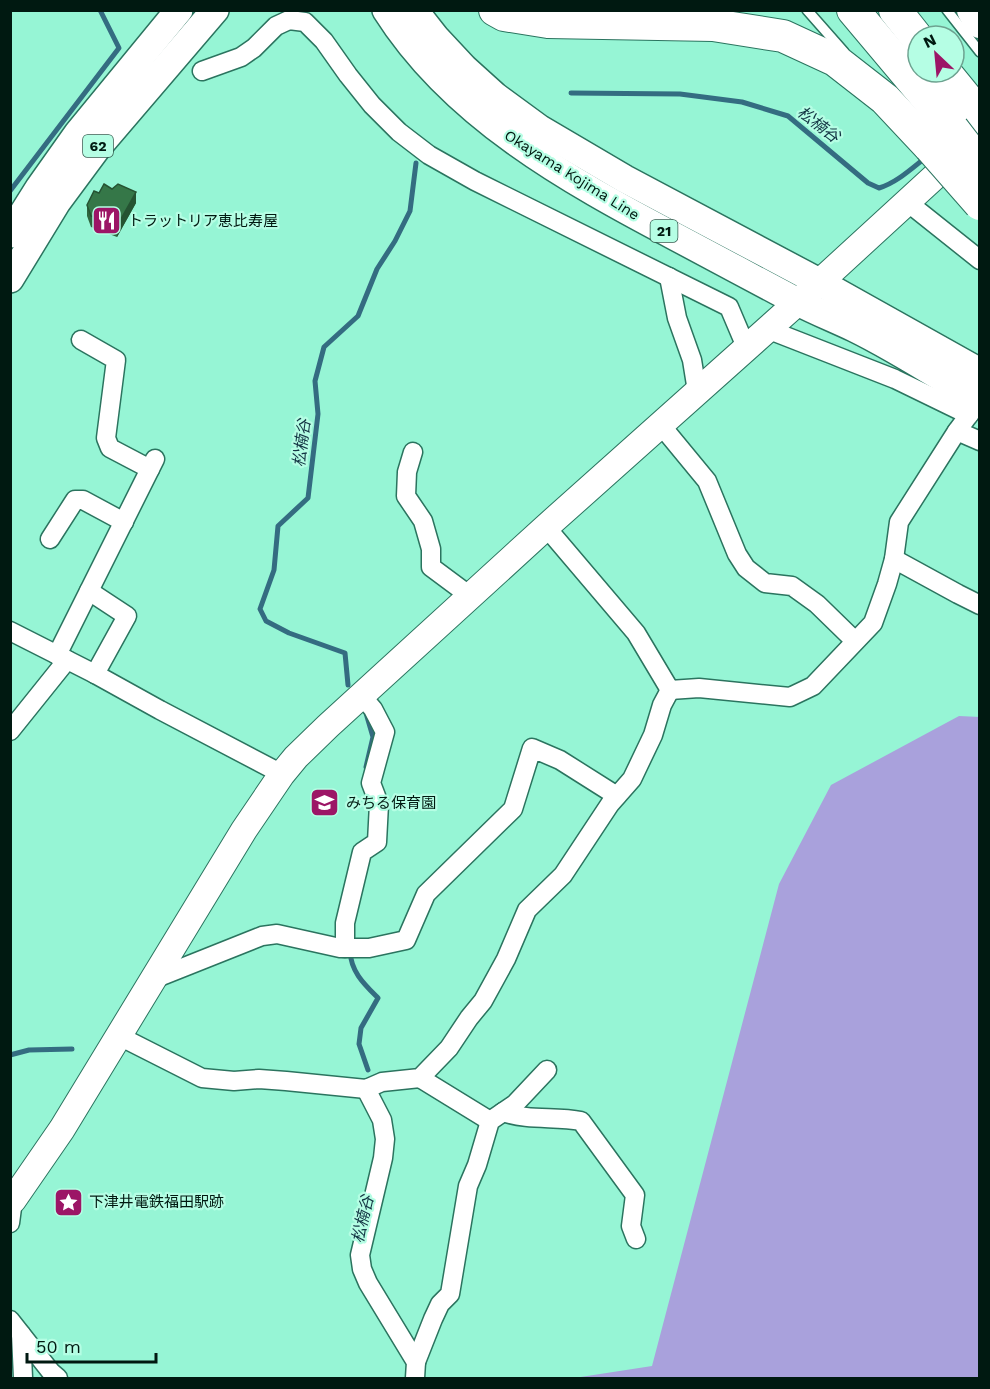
<svg xmlns="http://www.w3.org/2000/svg" width="990" height="1389" viewBox="0 0 990 1389" font-family="'Work Sans','Noto Sans JP',sans-serif">
  <style>
    .forest { fill: #a9a1dc }
    .lines { fill: none; stroke-linecap: round; stroke-linejoin: round }
    .stream { stroke: #346c81; stroke-width: 5 }
    .lane-casing { stroke: #2b745f; stroke-width: 12 }
    .street-casing { stroke: #2b745f; stroke-width: 21 }
    .secondary-casing { stroke: #2b745f; stroke-width: 28 }
    .primary-casing { stroke: #2b745f; stroke-width: 30 }
    .highway-casing { stroke: #2b745f; stroke-width: 34 }
    .lane { stroke: #fff; stroke-width: 9 }
    .street { stroke: #fff; stroke-width: 18 }
    .secondary { stroke: #fff; stroke-width: 26 }
    .primary { stroke: #fff; stroke-width: 27 }
    .highway { stroke: #fff; stroke-width: 32 }
    .highway-bridge-casing { stroke: #2b745f; stroke-width: 34; stroke-linecap: butt }
    .highway-bridge { stroke: #fff; stroke-width: 32 }
    .wall { fill: #2e663e }
    .shaded-wall { fill: #255332 }
    .building { fill: #357748; stroke: #255332; stroke-width: 1.5 }
    .labels { text-anchor: middle; stroke-width: 4.5; stroke-linejoin: round; paint-order: stroke }
    .shield { fill: #b5fee4; stroke: #365e50; stroke-width: 1.5 }
    .shield-label { font-size: 14px; font-weight: bold; fill: #001911 }
    .street-label { font-size: 15px; fill: #001911; stroke: #b5fee4 }
    .poi-label { font-size: 15px; fill: #001911; stroke: #b5fee4; text-anchor: start }
    .water-label { font-size: 16px; font-style: italic; fill: #133443; stroke: #b5fee4 }
  </style>
  <rect width="100%" height="100%" fill="#96f5d5"/>
  <polygon class="forest" points="959,716 980,717 979,1378 574,1378 652,1366 779,884 831,785"/>
  <g class="lines">
    <g class="stream">
      <path d="M571 93 680 94 742 102 788 116 868 183 879 188C896 183 911 169 925 158"/>
      <polyline points="10,191 119,48 100,10"/>
      <polyline points="348,685 345,653 289,633 266,621 260,609 274,570 278,526 308,498 318,414 315,381 324,347 358,316 377,269 395,241 410,211 416,163"/>
      <polyline points="366,713 373,737 366,767"/>
      <path d="M350 951C351 972 364 984 378 998L361 1028 359 1044 368 1070"/>
      <polyline points="10,1055 29,1050 72,1049"/>
    </g>
    <defs>
      <g id="lane">
        <polyline points="807,10 844,52"/>
        <polyline points="947,10 980,52"/>
      </g>
      <g id="street">
        <polyline points="202,71 241,57 254,48 276,26 289,20 305,22 324,41 348,75 372,105 399,132 429,155 475,181 729,307 746,347"/>
        <polyline points="906,201 980,260"/>
        <polyline points="669,277 677,318 692,360 697,391"/>
        <polyline points="767,329 895,379 969,415"/>
        <polyline points="81,340 116,360 106,438 110,448 150,469"/>
        <polyline points="660,424 707,481 737,554 746,568 765,583 792,586 817,604 855,641"/>
        <polyline points="957,431 980,441"/>
        <polyline points="413,452 407,472 406,496 423,521 431,549 431,567 470,596"/>
        <polyline points="546,527 636,633 670,690"/>
        <polyline points="50,539 75,500 83,500 124,522"/>
        <polyline points="894,559 958,594 980,605"/>
        <polyline points="89,591 127,616 95,674"/>
        <polyline points="10,631 95,674 160,710 282,774"/>
        <polyline points="57,655 155,459"/>
        <polyline points="670,690 699,688 790,697 813,686 873,623 887,584 894,559 899,522 957,431 980,400"/>
        <polyline points="10,731 67,660"/>
        <polyline points="345,948 345,923 362,852 377,842 379,804 371,783 385,732 373,709 361,695"/>
        <polyline points="154,979 262,936 277,934 340,948 369,948 406,940 426,894 513,809 532,748 560,760 617,796"/>
        <polyline points="119,1036 202,1078 234,1081 259,1079 286,1081 366,1089 382,1082 420,1078 449,1048 469,1018 483,1001 506,959 527,910 563,875 610,804 632,779 653,735 662,705 670,690"/>
        <polyline points="420,1078 490,1121"/>
        <polyline points="366,1089 382,1120 385,1139 383,1158 360,1255 362,1269 368,1283 416,1362 415,1378"/>
        <path d="M503 1112C529 1121 555 1116 581 1121L635 1195 631 1226 636 1239"/>
        <polyline points="10,1194 13,1200 10,1223"/>
        <polyline points="10,1320 21,1334 23,1378"/>
        <polyline points="21,1334 51,1372 58,1378"/>
        <polyline points="416,1362 433,1319 440,1304 450,1294 468,1186 477,1165 490,1121 515,1104 547,1070"/>
      </g>
      <polyline id="secondary" points="13,1200 62,1129 244,830 282,774 296,757 328,726 546,527 798,302 980,135"/>
      <g id="primary">
        <path d="M386 10C453 116 568 180 676 237 716 258 756 280 796 301 815 311 835 319 854 328 897 349 938 376 980 401"/>
        <polyline points="414,10 436,38 464,68 495,96 540,129 625,179 819,282 980,372"/>
        <polyline points="10,234 39,188 78,133 179,10"/>
        <polyline points="10,279 57,202 97,148 215,10"/>
      </g>
      <g id="highway">
        <polyline points="495,10 504,15 548,22 713,25 783,36 835,60 885,99 930,147"/>
        <polyline points="853,10 953,129"/>
        <polyline points="895,10 918,39"/>
        <polyline points="973,10 980,22"/>
        <polyline points="945,72 980,115"/>
      </g>
    </defs>
    <use href="#lane" class="lane-casing"/>
    <use href="#street" class="street-casing"/>
    <use href="#secondary" class="secondary-casing"/>
    <use href="#primary" class="primary-casing"/>
    <use href="#highway" class="highway-casing"/>
    <use href="#lane" class="lane"/>
    <use href="#street" class="street"/>
    <use href="#secondary" class="secondary"/>
    <use href="#primary" class="primary"/>
    <use href="#highway" class="highway"/>
    <defs>
      <g id="highway-bridge">
        <polyline points="953,129 980,164"/>
        <polyline points="930,147 980,204"/>
      </g>
    </defs>
    <use href="#highway-bridge" class="highway-bridge-casing"/>
    <use href="#highway-bridge" class="highway-bridge"/>
  </g>
  <polygon class="wall" points="136,203 117,237 91,227 87,216 87,205"/>
  <polygon class="shaded-wall" points="136,192 136,203 117,237 117,226"/>
  <polygon class="building" points="104,184 112,189 118,184 136,192 117,226 91,216 87,205 94,191 99,193"/>
  <defs>
    <symbol id="restaurant-square" viewBox="-11 -11 22 22"><rect x="-9" y="-9" width="18" height="18" rx="4" fill="#9c1566" stroke="#b5fee4"/><path d="M-5-6h1v4h1v-4h1v4h1v-4h1v5L-1.5 .5V6h-2V.5L-5-1ZM5-6V6H3V1.5H1.5Q1.5-4 5-6Z" fill="#fff"/></symbol>
    <symbol id="school-square" viewBox="-11 -11 22 22"><rect x="-9" y="-9" width="18" height="18" rx="4" fill="#9c1566" stroke="#b5fee4"/><path d="M0-5L7-2L0 1L-7-2ZM-4 1L0 2.5L4 1V4Q0 6-4 4Z" fill="#fff"/></symbol>
    <symbol id="sight-square" viewBox="-11 -11 22 22"><rect x="-9" y="-9" width="18" height="18" rx="4" fill="#9c1566" stroke="#b5fee4"/><path d="M0-6L1.8-2.2L6-1.7L2.9 1.2L3.7 5.4L0 3.3L-3.7 5.4L-2.9 1.2L-6-1.7L-1.8-2.2Z" fill="#fff"/></symbol>
  </defs>
  <g fill-rule="evenodd">
    <use href="#restaurant-square" x="90" y="204" width="33" height="33"/>
    <use href="#school-square" x="308" y="786" width="33" height="33"/>
    <use href="#sight-square" x="52" y="1186" width="33" height="33"/>
  </g>
  <g class="labels">
    <g class="shield">
      <rect x="83" y="135" width="30" height="22" rx="4.5"/>
      <rect x="650.5" y="220" width="27" height="22" rx="4.5"/>
    </g>
    <g class="shield-label">
      <text x="98" y="151">62</text>
      <text x="664" y="236">21</text>
    </g>
    <g class="street-label">
      <text transform="translate(572 175) rotate(32)" y="5">Okayama Kojima Line</text>
    </g>
    <g class="poi-label">
      <text x="128" y="226">トラットリア恵比寿屋</text>
      <text x="346" y="808">みちる保育園</text>
      <text x="89" y="1207">下津井電鉄福田駅跡</text>
    </g>
    <g class="water-label">
      <text transform="translate(819 124) rotate(37)" y="6">松楠谷</text>
      <text transform="translate(301 443) rotate(-83)" y="6">松楠谷</text>
      <text transform="translate(362 1219) rotate(-77)" y="6">松楠谷</text>
    </g>
  </g>
  <rect width="990" height="1389" fill="none" stroke="#001911" stroke-width="24"/>
  <g transform="translate(936 54) rotate(334)"><circle r="28" fill="#b5fee4" stroke="#6da290" stroke-width="1.5"/>
  <path d="M0-4.5L10 22L0 15L-10 22Z" fill="#9c1566"/>
  <text y="-9" font-size="16" font-weight="bold" text-anchor="middle" fill="#001911">N</text>
  </g>
  <path d="M27 1353v9h129v-9" fill="none" stroke="#001911" stroke-width="3"/>
  <text x="36" y="1353" font-size="18" fill="#001911" stroke="#b5fee4" stroke-width="4.5" paint-order="stroke">50 m</text>
</svg>
